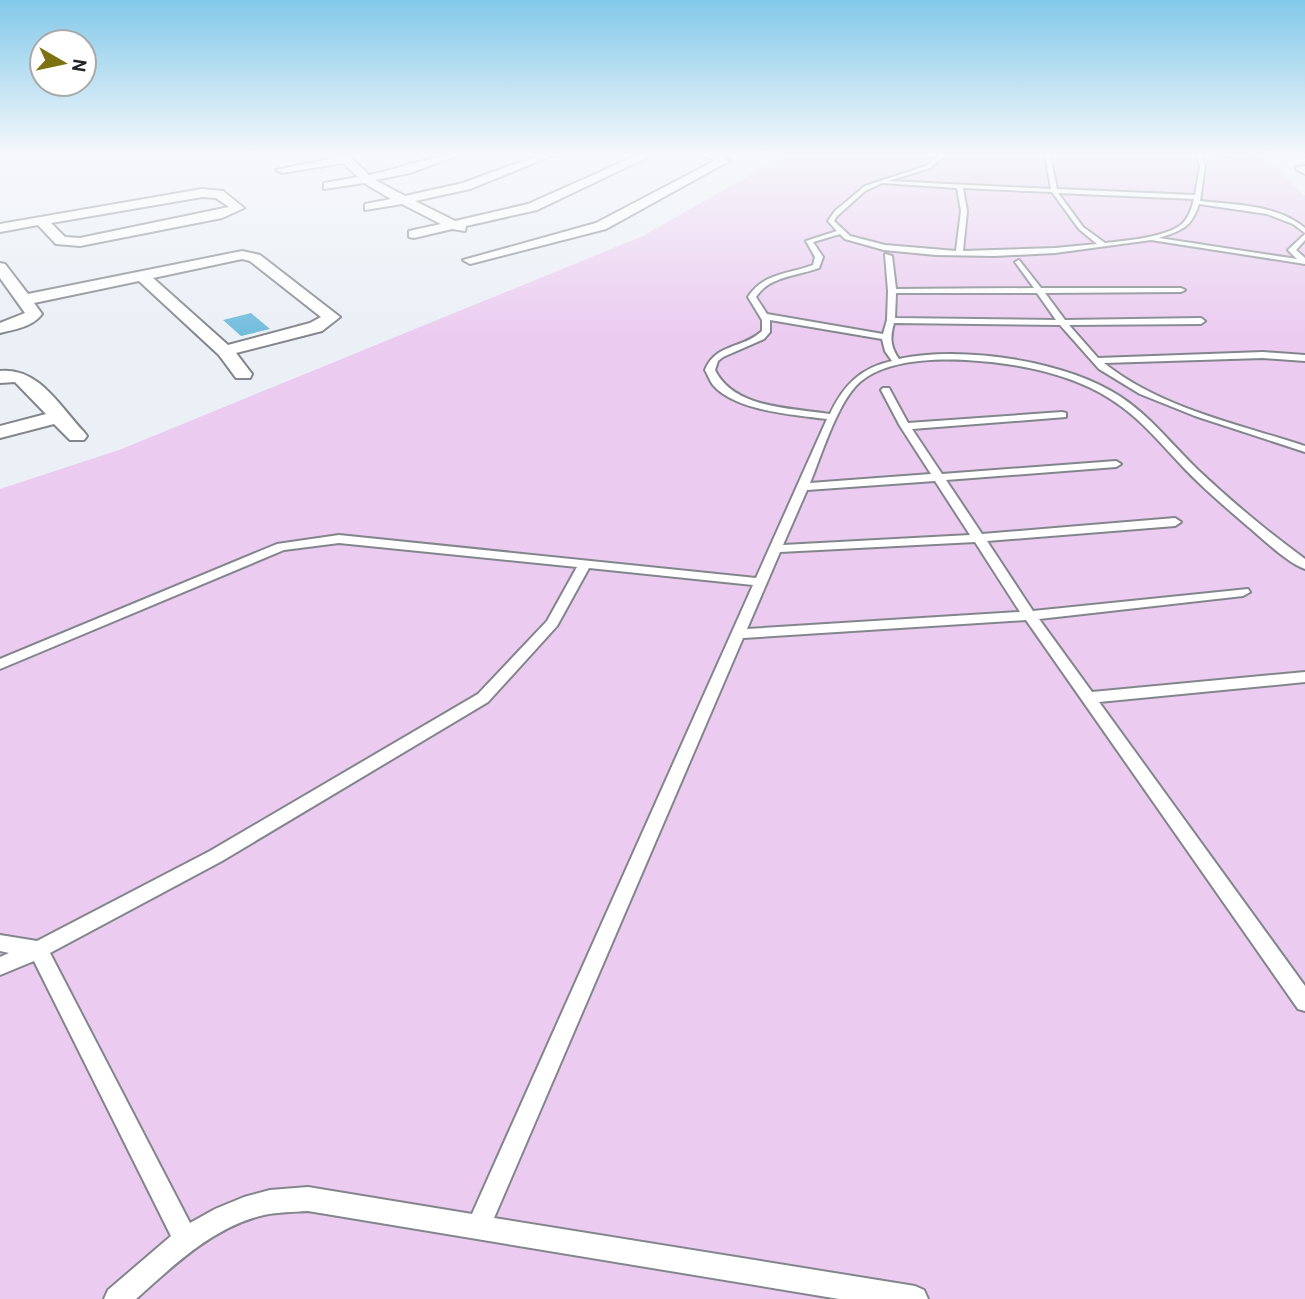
<svg xmlns="http://www.w3.org/2000/svg" width="1305" height="1299" viewBox="0 0 1305 1299" font-family="Barlow,sans-serif">
  <style>
    .green { fill: #ebcbf0 }
    .building { fill: #70bcdc }
    .lines { fill: none; stroke-linecap: round; stroke-linejoin: round }
    .lane-casing { stroke: #82868c; stroke-width: 4 }
    .street-casing { stroke: #82868c; stroke-width: 4 }
    .lane { fill: #fff; fill-rule: evenodd }
    .street { fill: #fff; fill-rule: evenodd }
  </style>
  <rect width="100%" height="100%" fill="#ebeff6"/>
  <polygon class="green" points="785,155 1265,155 1305,196 1305,1299 0,1299 0,489 119,450 643,236"/>
  <polygon class="building" points="251,313 270,329 241,336 223,320"/>
  <g class="lines">
    <defs>
      <g id="lane">
        <path d="M940 155H946L930 168 888 181 1051 189 1045 155H1050L1057 189 1195 195 1200 166 1196 155H1201L1205 166 1200 201C1235 205 1276 204 1305 228V233L1293 224 1267 214 1199 204C1191 228 1182 230 1159 238L1297 259 1288 250 1305 234V240L1296 250 1305 258V264L1151 240 1055 253 995 256 936 255 884 250 845 239 840 234 813 242 823 257 819 268C798 276 769 276 756 297L767 314 883 334 887 320 888 291 885 254 892 256 896 289 1034 288 1015 262 1019 260 1041 288H1181L1185 290 1181 292 1045 293 1065 320 1201 318 1205 321 1201 324 1069 325 1098 358 1263 352 1305 355V361L1263 358 1104 363C1160 408 1238 424 1305 446V452L1195 416 1140 394 1099 369 1060 325 894 323C890 337 890 346 899 359 962 345 1067 361 1121 397 1151 417 1173 446 1198 470 1232 502 1268 532 1305 559V569C1287 563 1261 537 1245 524 1224 506 1202 487 1183 467 1163 446 1145 424 1122 407 1079 374 1018 363 966 360 932 358 879 360 855 387 836 408 821 456 810 483L931 474 900 426 881 390 883 388H889L908 423 1062 412 1066 413V417L912 429 942 474 1116 461 1121 464 1116 467 946 480 982 534 1175 518 1181 522 1175 526 987 541 1033 611 1248 589 1250 592 1243 596 1039 619 1092 692 1305 672V682L1099 702 1305 986V1011L1298 1009 1026 620 743 638 494 1218 915 1286 924 1290 928 1299H839L308 1211C293 1212 278 1212 264 1215 213 1227 174 1265 136 1299H104L108 1290 171 1236 34 961 0 975V957L9 953 0 951V935L37 941 210 851 478 694 547 621 577 567 339 543 284 550 0 669V659L277 544 339 535 756 578 827 419C795 415 735 411 713 385 710 381 708 375 705 370 716 343 743 349 762 331V320L748 297C763 273 789 274 813 265L815 257 806 241 837 231 828 221 835 211 865 186 926 166ZM882 183 957 188 961 211 956 251 885 245 850 236 834 221 836 217 865 191ZM963 188 1052 192 1079 229 1097 244 1055 248 963 251 967 211ZM1058 193 1194 199C1192 208 1189 217 1182 224 1167 237 1125 241 1105 243L1083 227ZM896 293H1037L1056 320 895 318ZM770 320 882 339 885 351 892 361C860 368 843 386 830 414 792 408 734 409 715 370L718 361 723 357 764 339 770 332ZM935 481 970 535 783 545 807 490ZM975 542 1020 612 747 629 780 552ZM589 568 753 585 472 1214 308 1187 270 1190 244 1197 215 1209 190 1223 50 953 222 861 488 702 557 626Z"/>
        <polygon points="1211,155 1251,155 1253,156 1250,158"/>
      </g>
      <g id="street">
        <path d="M337 155H348L369 175C399 169 430 155 459 155L410 173 375 180 405 196 463 183 539 155H554L470 189 415 201 455 221 528 204 638 155H652L537 210 466 226 465 231 452 229 414 238 409 237V231L441 224 402 204 365 210V204L391 199 364 183 324 189V183L358 177 343 163 282 173 276 170 338 157Z"/>
        <polygon points="701,155 723,155 729,161 606,229 470,264 463,260 596,223 716,160"/>
        <polygon points="1305,166 1305,174 1296,169 1298,167"/>
        <path d="M202 189 223 191 244 208 222 218 80 246 56 244 38 225 0 232V224ZM202 197 216 198 229 207 80 238 65 237 51 223Z"/>
        <path d="M242 251 260 255 340 317 322 331 236 353 252 374 250 378H236L219 355 139 281 34 303 42 314C32 327 16 329 0 333V323L25 313 0 278V263L5 264 28 294ZM242 259 250 261 321 317 310 323 228 345 153 278Z"/>
        <path d="M0 371C39 367 60 407 84 432L87 436 84 440H70L54 424 0 438V426L46 414 15 382 0 383Z"/>
      </g>
    </defs>
    <use href="#lane" class="lane-casing"/>
    <use href="#street" class="street-casing"/>
    <use href="#lane" class="lane"/>
    <use href="#street" class="street"/>
  </g>
  <linearGradient id="sky" x2="0" y2="1"><stop stop-color="#83c9e9"/><stop offset="0.46" stop-color="#f6f8fb"/><stop offset="1" stop-color="#f6f8fb" stop-opacity="0"/></linearGradient>
  <rect width="1305" height="336" fill="url(#sky)"/>
  <g transform="translate(63 63) rotate(99)"><circle r="33" fill="#ffffff" stroke="#a8a9a9" stroke-width="2"/>
  <path d="M0-5L12 26L0 18L-12 26Z" fill="#7d7212"/>
  <text y="-10" font-size="19" font-weight="bold" text-anchor="middle" fill="#252729">N</text>
  </g>
</svg>
